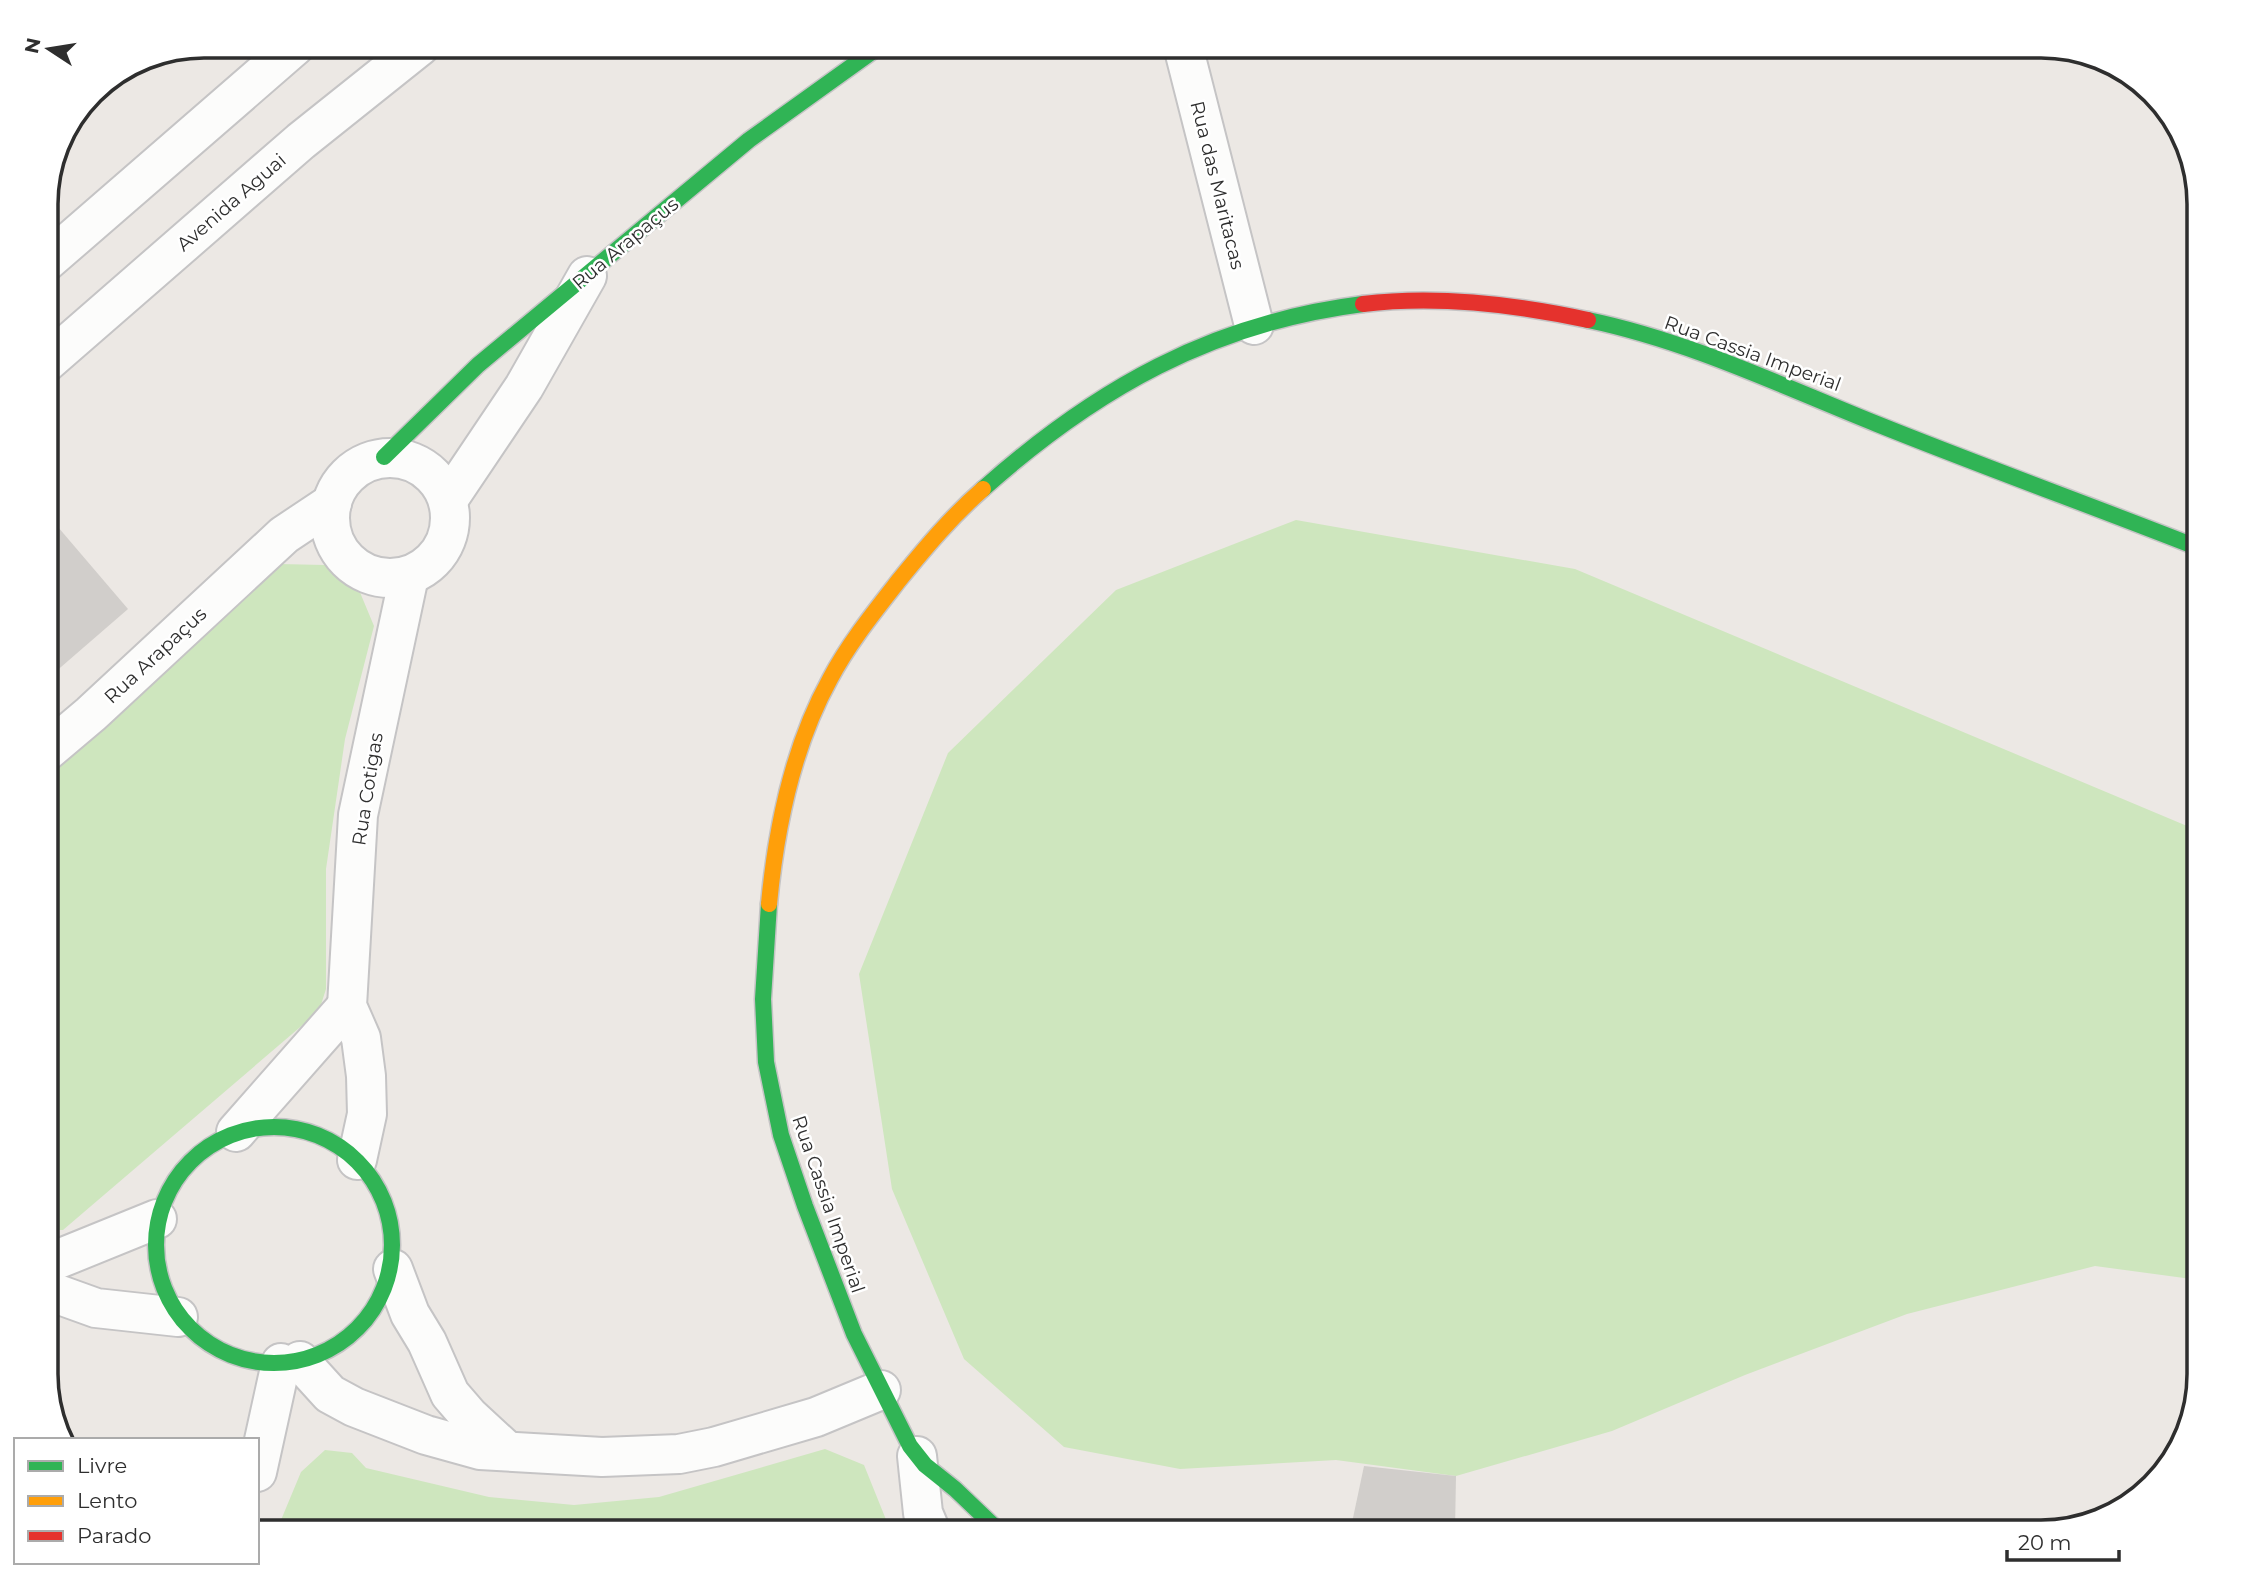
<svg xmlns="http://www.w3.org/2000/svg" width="2245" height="1578" viewBox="0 0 2245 1578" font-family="Montserrat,sans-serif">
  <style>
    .green { fill: #cee6be }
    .building { fill: #d1cecb }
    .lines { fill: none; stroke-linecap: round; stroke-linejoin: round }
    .street-casing { stroke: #c5c4c5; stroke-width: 42 }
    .fast-casing { stroke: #c5c4c5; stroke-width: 19 }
    .slow-casing { stroke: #c5c4c5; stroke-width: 19 }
    .jam-casing { stroke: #c5c4c5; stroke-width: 19 }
    .street { stroke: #fcfcfb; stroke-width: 38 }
    .fast { stroke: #30b455; stroke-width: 16 }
    .slow { stroke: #ff9f0a; stroke-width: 16 }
    .jam { stroke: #e5322d; stroke-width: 16 }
    .labels { text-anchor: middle; stroke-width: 5; stroke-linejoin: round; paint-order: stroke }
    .street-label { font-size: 19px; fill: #2e2e2e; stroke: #fff }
    .rim { fill: none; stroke: #2e2e2e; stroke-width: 3.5 }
  </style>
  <rect width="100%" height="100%" fill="#ece8e4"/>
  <g class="green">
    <polygon points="1296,520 1575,569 2199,831 2199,1280 2095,1266 1907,1314 1745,1375 1612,1431 1456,1476 1336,1460 1180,1469 1064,1447 964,1359 892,1189 859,974 948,753 1116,590"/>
    <polygon points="279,564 325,565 359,590 374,626 345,739 326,869 326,989 319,1011 63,1230 46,1230 46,764"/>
    <polygon points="825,1449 864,1465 891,1532 276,1532 301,1472 325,1450 352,1453 366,1468 489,1497 574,1505 659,1497"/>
  </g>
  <g class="building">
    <polygon points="46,513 128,609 46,680"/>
    <polygon points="1364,1466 1456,1476 1455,1532 1350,1532"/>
  </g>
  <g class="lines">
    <defs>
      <g id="street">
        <polyline points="1183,46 1254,325"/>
        <polyline points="46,262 295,46"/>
        <polyline points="46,363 301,141 420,46"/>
        <circle cx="390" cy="518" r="60"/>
        <polyline points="448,500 524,387 587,276"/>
        <polyline points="46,752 91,714 284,535 332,503"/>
        <polyline points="236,1132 347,1006"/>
        <polyline points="357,1160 367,1114 366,1076 361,1038 347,1006 358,815 409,576"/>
        <polyline points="46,1264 157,1219"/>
        <polyline points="393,1269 410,1314 427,1342 450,1394 469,1416 507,1451"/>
        <polyline points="46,1290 96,1308 178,1317"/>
        <polyline points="300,1361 330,1394 354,1407 426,1435 480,1450 602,1457 679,1454 714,1447 816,1417 881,1390"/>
        <polyline points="917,1456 923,1513 931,1532"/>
        <polyline points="257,1472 281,1363"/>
      </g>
      <g id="fast">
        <path d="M1588 320C1689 341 1782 386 1877 424 1984 467 2092 506 2199 548"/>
        <polyline points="384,457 478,365 749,140 880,46"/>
        <path d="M983 489C1095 389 1212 323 1363 304"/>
        <polyline points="769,904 763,999 766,1062 781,1135 805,1206 854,1334 910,1446 925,1465 955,1489 1000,1532"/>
        <circle cx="274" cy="1245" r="118"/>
      </g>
      <path id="slow" d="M769 904C776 829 793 746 830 679 849 643 875 611 900 579 926 547 952 516 983 489"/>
      <path id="jam" d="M1363 304C1438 295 1514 304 1588 320"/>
    </defs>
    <use href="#street" class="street-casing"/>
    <use href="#fast" class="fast-casing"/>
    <use href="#slow" class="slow-casing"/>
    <use href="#jam" class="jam-casing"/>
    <use href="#street" class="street"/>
    <use href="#fast" class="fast"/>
    <use href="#slow" class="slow"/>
    <use href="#jam" class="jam"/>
  </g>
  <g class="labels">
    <g class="street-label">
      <text transform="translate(1218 185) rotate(76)" y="7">Rua das Maritacas</text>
      <text transform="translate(231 202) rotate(-41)" y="7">Avenida Aguai</text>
      <text transform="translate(625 243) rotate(-40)" y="7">Rua Arapaçus</text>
      <text transform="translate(1753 353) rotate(20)" y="7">Rua Cassia Imperial</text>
      <text transform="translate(155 655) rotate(-43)" y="7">Rua Arapaçus</text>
      <text transform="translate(367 789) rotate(-81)" y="7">Rua Cotigas</text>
      <text transform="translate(829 1204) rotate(71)" y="7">Rua Cassia Imperial</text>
    </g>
  </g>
  <path d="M0 0H2245V1578H0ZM204 58H2041A146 146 0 0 1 2187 204V1374A146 146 0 0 1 2041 1520H204A146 146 0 0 1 58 1374V204A146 146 0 0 1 204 58Z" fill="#fff" fill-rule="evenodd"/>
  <path class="rim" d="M204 58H2041A146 146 0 0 1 2187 204V1374A146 146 0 0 1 2041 1520H204A146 146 0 0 1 58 1374V204A146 146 0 0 1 204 58Z"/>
  <rect x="14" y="1438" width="245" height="126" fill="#ffffff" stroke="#ababab" stroke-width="2"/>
  <rect x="28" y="1461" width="35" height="10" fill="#30b455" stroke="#ababab" stroke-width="2"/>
  <text x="77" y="1473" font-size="21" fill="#2e2e2e">Livre</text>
  <rect x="28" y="1496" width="35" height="10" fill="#ff9f0a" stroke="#ababab" stroke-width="2"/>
  <text x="77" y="1508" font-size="21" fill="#2e2e2e">Lento</text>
  <rect x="28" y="1531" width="35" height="10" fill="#e5322d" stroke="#ababab" stroke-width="2"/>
  <text x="77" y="1543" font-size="21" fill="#2e2e2e">Parado</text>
  <g transform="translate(49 49) rotate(282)" stroke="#ffffff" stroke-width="5" paint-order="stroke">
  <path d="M0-5L12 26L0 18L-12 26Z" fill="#2e2e2e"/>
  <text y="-10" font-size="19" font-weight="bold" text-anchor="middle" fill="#2e2e2e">N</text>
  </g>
  <path d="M2007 1550v10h112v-10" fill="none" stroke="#2e2e2e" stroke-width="3.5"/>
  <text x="2018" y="1550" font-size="21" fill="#2e2e2e" stroke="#ffffff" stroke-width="5" paint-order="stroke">20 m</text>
</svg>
